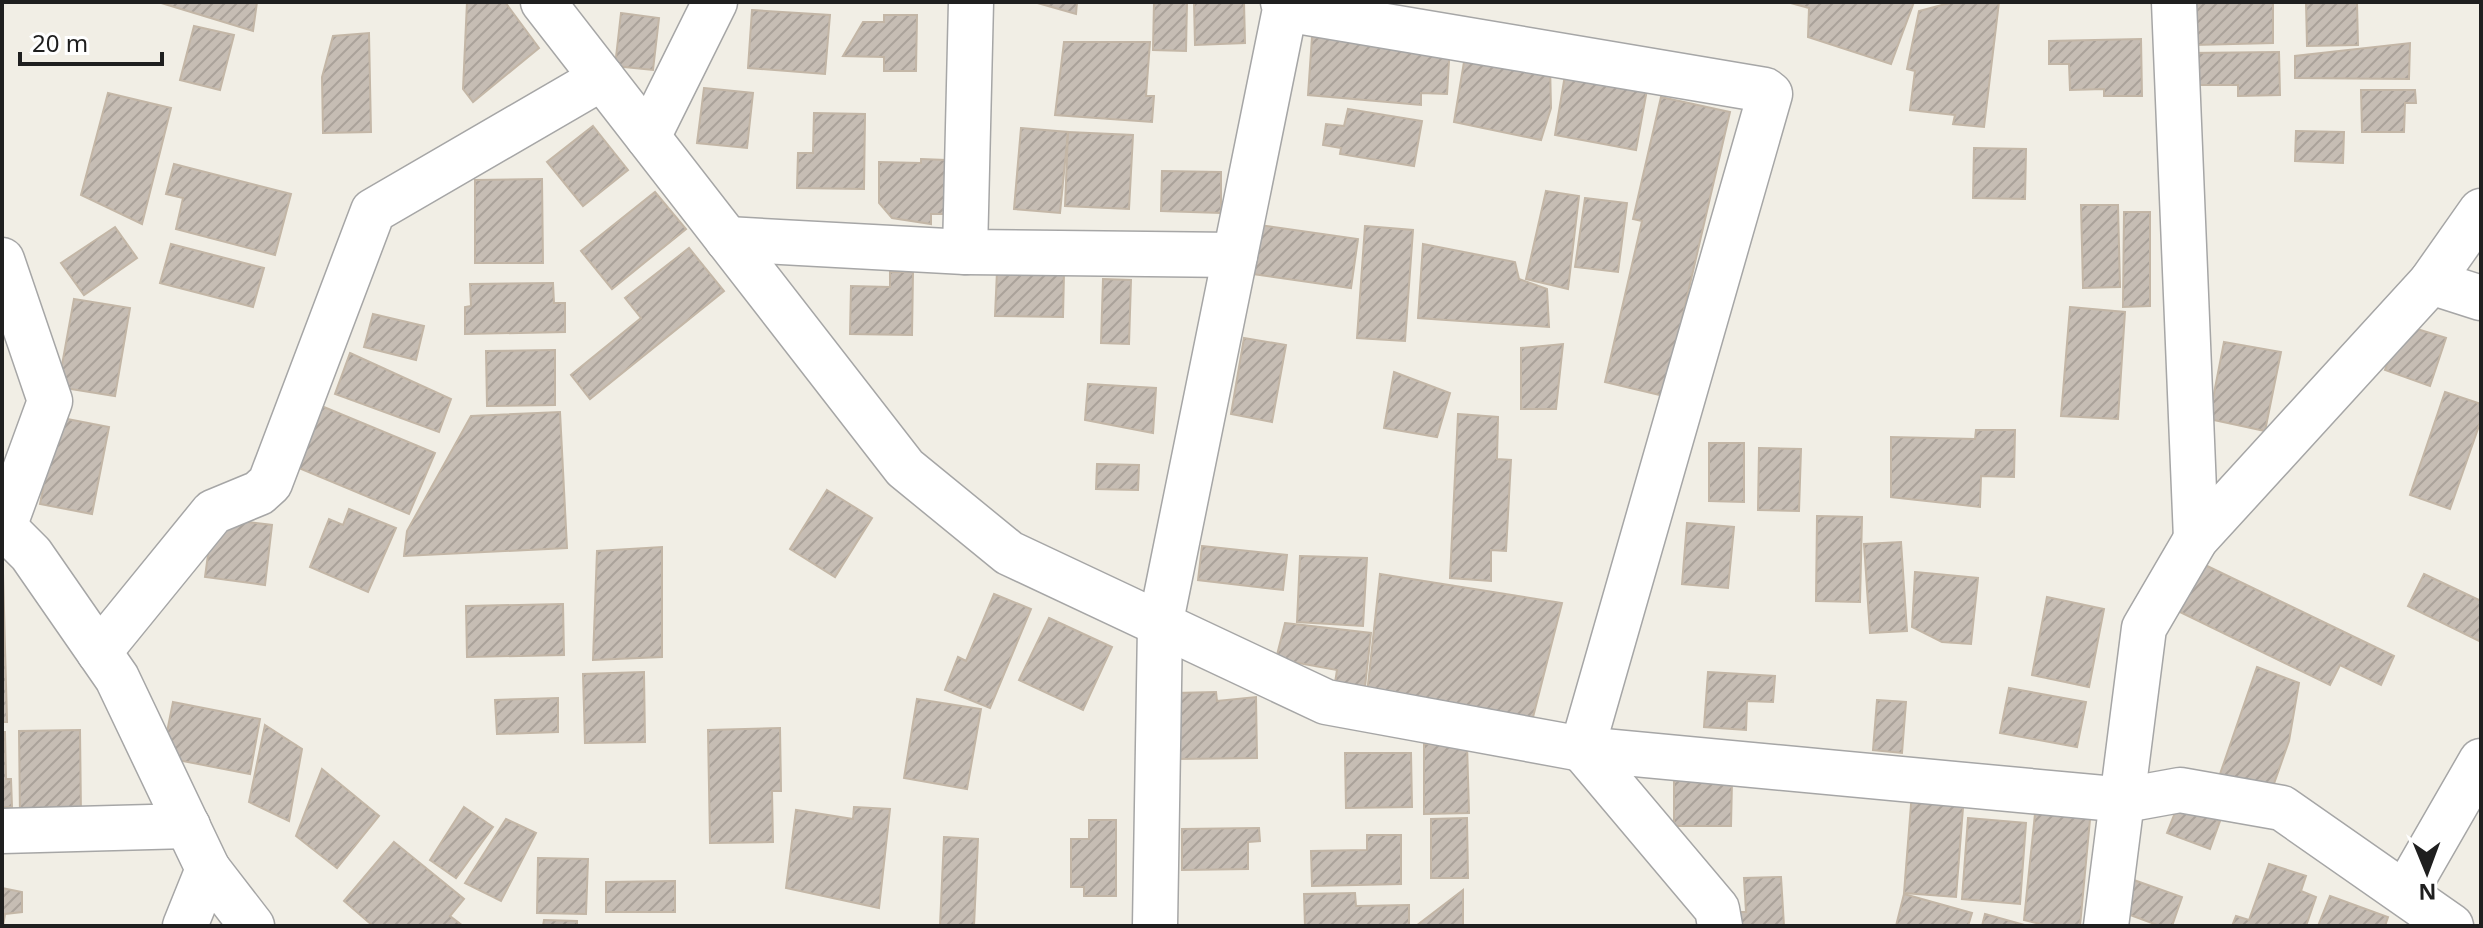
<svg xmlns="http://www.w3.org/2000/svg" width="2483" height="928" viewBox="0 0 2483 928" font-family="'Noto Sans',sans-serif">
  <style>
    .building { fill: url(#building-hatch); stroke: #c3b6a6; stroke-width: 2 }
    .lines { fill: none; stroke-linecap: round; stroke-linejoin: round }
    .minor-casing { stroke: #a6a6a6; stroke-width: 47 }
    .minor { stroke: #fff; stroke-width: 44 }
  </style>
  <defs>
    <pattern id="building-hatch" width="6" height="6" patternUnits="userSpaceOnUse" patternTransform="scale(2)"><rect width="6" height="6" fill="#c6bdb4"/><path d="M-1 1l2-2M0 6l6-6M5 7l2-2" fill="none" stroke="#aaa29a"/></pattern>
  </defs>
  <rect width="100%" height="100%" fill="#f1eee5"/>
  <g class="building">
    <polygon points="158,2 257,2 253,31"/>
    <polygon points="467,2 505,2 539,48 473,102 463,89"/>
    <polygon points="1034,2 1077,2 1076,14"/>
    <polygon points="1154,2 1187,2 1186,51 1153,50"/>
    <polygon points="1194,2 1244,2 1245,43 1195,45"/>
    <polygon points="1787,2 1914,2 1891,64 1808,37 1809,8"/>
    <polygon points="1953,2 1999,2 1984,127 1953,124 1955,115 1910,110 1915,71 1907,69 1919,11"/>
    <polygon points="2193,2 2273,2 2273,43 2194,45"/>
    <polygon points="2306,2 2357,2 2358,45 2307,46"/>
    <polygon points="752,10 830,15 825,74 748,68"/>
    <polygon points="621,13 659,18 653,70 615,66"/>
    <polygon points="884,15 917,15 916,71 884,71 884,57 843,56 863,22 884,22"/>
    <polygon points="194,26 234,35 220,90 180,80"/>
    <polygon points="369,33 371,132 323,133 322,77 333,36"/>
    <polygon points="1312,37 1450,45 1447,94 1421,93 1421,105 1308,95"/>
    <polygon points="2141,39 2142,96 2104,96 2104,89 2070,90 2069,64 2049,64 2049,41"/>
    <polygon points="1064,42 1150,42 1146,96 1154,96 1152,122 1055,115"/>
    <polygon points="2410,43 2409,79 2295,78 2295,56"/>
    <polygon points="1466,50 1550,64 1551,108 1541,140 1454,122"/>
    <polygon points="2279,52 2280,95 2238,96 2238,85 2190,85 2189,53"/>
    <polygon points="1566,69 1648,84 1636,150 1555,135"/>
    <polygon points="704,88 753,93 747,148 697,143"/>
    <polygon points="2361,90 2415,90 2416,103 2405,103 2404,132 2362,132"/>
    <polygon points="108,93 171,108 142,224 81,195"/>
    <polygon points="1661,97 1730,112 1664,396 1605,382 1642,221 1633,219"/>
    <polygon points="1348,109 1422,121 1414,166 1340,154 1341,148 1323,145 1326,124 1344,126"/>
    <polygon points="814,113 865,114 864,189 797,188 798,153 813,153"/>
    <polygon points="593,126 628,170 583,206 547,162"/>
    <polygon points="1021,128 1068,132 1060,213 1014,209"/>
    <polygon points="2296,131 2344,132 2343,163 2295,161"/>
    <polygon points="1068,132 1133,135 1129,209 1065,206"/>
    <polygon points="1974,148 2026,149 2025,199 1973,198"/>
    <polygon points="921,159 946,160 944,214 931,214 931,224 892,218 879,203 879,162 921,163"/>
    <polygon points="174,164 291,194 275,255 176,229 183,198 166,194"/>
    <polygon points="1162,171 1221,172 1221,213 1161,211"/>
    <polygon points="542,179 543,263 475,263 475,180"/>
    <polygon points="1546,191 1579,196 1568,289 1526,279"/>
    <polygon points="655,192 686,229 612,289 581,251"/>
    <polygon points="1585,198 1627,203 1618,272 1575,267"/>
    <polygon points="2081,205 2118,205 2120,287 2083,288"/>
    <polygon points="2124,212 2150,212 2150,306 2123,307"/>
    <polygon points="1252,224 1358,239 1351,288 1245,273"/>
    <polygon points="1365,226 1413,230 1405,341 1357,338"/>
    <polygon points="115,227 137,258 84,295 61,263"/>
    <polygon points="171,244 264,268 253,307 160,283"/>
    <polygon points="1423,244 1515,262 1519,279 1547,289 1549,327 1418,318"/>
    <polygon points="689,248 724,291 590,399 571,375 641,318 625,298"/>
    <polygon points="997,271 1064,273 1063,317 995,316"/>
    <polygon points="890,272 913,272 912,335 850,334 851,286 890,287"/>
    <polygon points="1103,279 1131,280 1129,344 1101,343"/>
    <polygon points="553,283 554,303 565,303 565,332 465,334 465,307 471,306 470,284"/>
    <polygon points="74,299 130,308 115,396 58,387"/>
    <polygon points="2070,307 2125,312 2118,419 2061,416"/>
    <polygon points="373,314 424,326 416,360 364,347"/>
    <polygon points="2401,324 2446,338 2430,386 2385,370"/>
    <polygon points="1244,338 1286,345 1272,422 1231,414"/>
    <polygon points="2224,342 2281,352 2265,431 2209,419"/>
    <polygon points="1563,344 1556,409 1521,409 1521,348"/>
    <polygon points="555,350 555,405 487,406 486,351"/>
    <polygon points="350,353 451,399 439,432 335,394"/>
    <polygon points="1394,372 1450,393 1437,437 1384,428"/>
    <polygon points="1088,384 1156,388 1153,433 1085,420"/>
    <polygon points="2445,392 2481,404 2481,420 2450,509 2410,495"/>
    <polygon points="319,405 435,453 409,514 294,466"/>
    <polygon points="560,412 567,548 404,556 407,531 471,416"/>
    <polygon points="1458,414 1498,417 1497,459 1511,460 1506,551 1491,550 1491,581 1450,578"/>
    <polygon points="57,417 109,427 92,514 40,504"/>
    <polygon points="1976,430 2015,430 2014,477 1981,476 1980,507 1891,497 1891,437 1975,439"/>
    <polygon points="1709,443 1744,443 1744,502 1709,501"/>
    <polygon points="1759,448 1801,449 1799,511 1758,510"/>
    <polygon points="1097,464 1139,465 1138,490 1096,489"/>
    <polygon points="827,490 872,518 835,577 790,549"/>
    <polygon points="349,509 396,528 368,592 310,567 329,519 343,525"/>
    <polygon points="1817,516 1862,517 1860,602 1816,601"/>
    <polygon points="213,518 272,525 265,585 205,577"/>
    <polygon points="1687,523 1734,527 1728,588 1682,584"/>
    <polygon points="1901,542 1907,631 1870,633 1864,544"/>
    <polygon points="1202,546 1287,555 1283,590 1198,580"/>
    <polygon points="662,547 662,657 593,660 597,551"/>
    <polygon points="1300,556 1367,558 1363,626 1297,622"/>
    <polygon points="2203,564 2394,656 2381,685 2340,665 2330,685 2180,612"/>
    <polygon points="1915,572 1978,578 1971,644 1942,642 1912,627"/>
    <polygon points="2,573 3,573 7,722 2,722"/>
    <polygon points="1380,574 1562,603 1532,721 1367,694"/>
    <polygon points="2424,574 2481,601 2481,642 2408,606"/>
    <polygon points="994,594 1031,609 990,708 945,690 958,657 966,661"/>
    <polygon points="2047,597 2104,609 2089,687 2032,675"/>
    <polygon points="563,604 564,655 467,657 466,606"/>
    <polygon points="1049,618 1112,647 1083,710 1019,680"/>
    <polygon points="1285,623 1371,633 1365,687 1335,683 1337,670 1276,659"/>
    <polygon points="2257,667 2299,683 2289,741 2270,795 2219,777"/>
    <polygon points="644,672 645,742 585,743 583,674"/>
    <polygon points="1708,672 1775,676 1773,702 1747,701 1746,730 1704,727"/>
    <polygon points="2009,688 2086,702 2077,747 2000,733"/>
    <polygon points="1216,692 1217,701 1256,697 1257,758 1176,759 1175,693"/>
    <polygon points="558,698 558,732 497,734 495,700"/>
    <polygon points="917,699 981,709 967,789 904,778"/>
    <polygon points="1877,700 1906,702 1902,753 1873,750"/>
    <polygon points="173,702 260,719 250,774 162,757"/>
    <polygon points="265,725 302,749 289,821 249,802"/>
    <polygon points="780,728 781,791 772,791 773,842 710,843 708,730"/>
    <polygon points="80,730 81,816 20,816 19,731"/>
    <polygon points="2,732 5,732 6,779 11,779 12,807 2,807"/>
    <polygon points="1467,743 1469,813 1424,814 1424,744"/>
    <polygon points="1345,753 1411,753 1412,807 1346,808"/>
    <polygon points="322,769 379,816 337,868 296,836"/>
    <polygon points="1674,780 1732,781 1731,826 1674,826"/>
    <polygon points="1912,792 1964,795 1956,897 1904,893"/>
    <polygon points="2036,804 2091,809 2080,926 2048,926 2024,920"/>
    <polygon points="2178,805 2220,821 2210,849 2167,833"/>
    <polygon points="464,807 493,827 456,878 430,860"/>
    <polygon points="854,807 890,809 879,908 786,888 796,810 853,819"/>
    <polygon points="1467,818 1468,878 1431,878 1431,819"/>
    <polygon points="1968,818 2026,823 2020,904 1962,899"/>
    <polygon points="506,819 536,833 501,901 465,883"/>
    <polygon points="1089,820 1116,820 1116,896 1084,896 1084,887 1071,887 1071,839 1089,839"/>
    <polygon points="1259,828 1260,841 1248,842 1248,869 1182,870 1182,829"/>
    <polygon points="1367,835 1401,835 1401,884 1312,886 1311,851 1367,850"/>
    <polygon points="944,837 978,839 974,926 940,926"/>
    <polygon points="394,842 464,899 450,916 463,926 373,926 344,901"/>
    <polygon points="538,858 588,859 586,914 537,913"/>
    <polygon points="2269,864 2306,876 2301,891 2316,897 2306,926 2232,926 2236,916 2249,920"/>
    <polygon points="1781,877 1784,926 1738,926 1737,912 1746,912 1744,878"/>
    <polygon points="2131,879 2182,897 2172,926 2160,926 2119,911"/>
    <polygon points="675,881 675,912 606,912 606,882"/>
    <polygon points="2,888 22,892 22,912 5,914 3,926"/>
    <polygon points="1463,890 1463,926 1416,926"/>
    <polygon points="1355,893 1356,906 1409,905 1409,926 1305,926 1304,894"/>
    <polygon points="1904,894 1972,913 1968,926 1896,926"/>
    <polygon points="2330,896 2388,917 2385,926 2318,926"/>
    <polygon points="1985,914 2028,926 1982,926"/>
    <polygon points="544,920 577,921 577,926 543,926"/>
  </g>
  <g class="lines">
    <defs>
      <g id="minor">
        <polyline points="543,2 905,468 1009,553 1326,702 1582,749 2125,800 2180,790 2282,808 2451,926"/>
        <polyline points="2174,2 2196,539"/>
        <polyline points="1285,9 1765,90 1770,94 1582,749 1717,909 1720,926"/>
        <polyline points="648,137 715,2"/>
        <polyline points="727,239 965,252 1235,255"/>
        <polyline points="965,252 971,2"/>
        <polyline points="2,260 50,401 4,527"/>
        <polyline points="2431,282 2481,298"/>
        <polyline points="2,525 31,554 117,678 208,869 185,926"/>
        <polyline points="99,652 213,512 259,493 270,483 373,211 602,78"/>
        <polyline points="2,831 188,826"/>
        <polyline points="208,869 252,926"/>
        <polyline points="2405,893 2481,761"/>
        <polyline points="1155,926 1160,626 1285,9 1283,2"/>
        <polyline points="2106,926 2144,628 2196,539 2431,282 2481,211"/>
      </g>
    </defs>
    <use href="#minor" class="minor-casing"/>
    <use href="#minor" class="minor"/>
  </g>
  <rect width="2483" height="928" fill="none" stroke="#1f1f1f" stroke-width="8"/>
  <g transform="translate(2427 872) rotate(179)" stroke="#ffffff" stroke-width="6" paint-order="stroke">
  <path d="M0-6L14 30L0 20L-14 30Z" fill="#1f1f1f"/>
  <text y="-12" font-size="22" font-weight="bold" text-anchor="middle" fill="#1f1f1f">N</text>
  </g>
  <path d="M20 52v12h142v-12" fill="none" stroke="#1f1f1f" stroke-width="4"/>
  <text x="32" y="52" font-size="24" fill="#1f1f1f" stroke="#ffffff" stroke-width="6" paint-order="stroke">20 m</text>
</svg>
